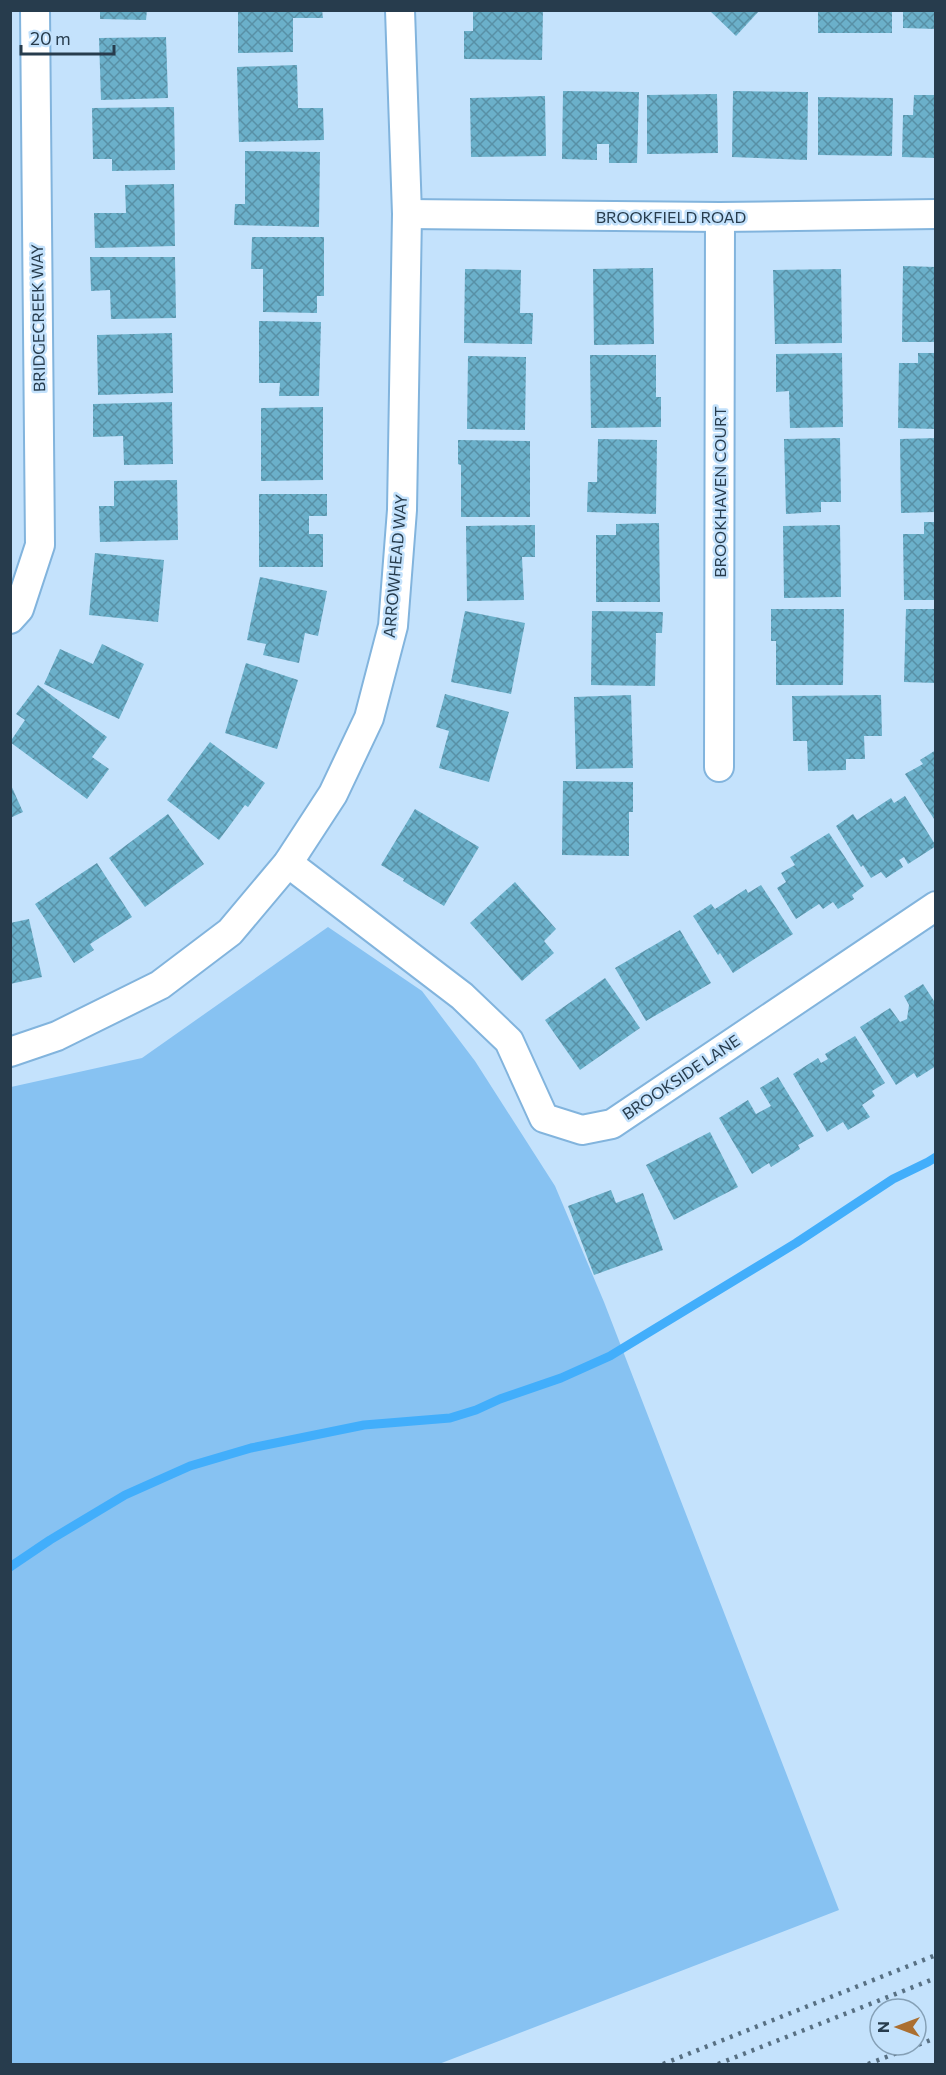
<svg xmlns="http://www.w3.org/2000/svg" width="946" height="2075" viewBox="0 0 946 2075" font-family="Commissioner,sans-serif">
  <style>
    .green { fill: #87c2f2 }
    .lines { fill: none; stroke-linecap: round; stroke-linejoin: round }
    .stream { stroke: #42aefb; stroke-width: 9 }
    .building { fill: url(#building-cross-hatch) }
    .street-casing { stroke: #82b4dd; stroke-width: 32 }
    .street { stroke: #fff; stroke-width: 28 }
    .rail { stroke: #587083; stroke-width: 4.5; stroke-dasharray: 3 6; stroke-linecap: butt }
    .labels { text-anchor: middle; stroke-width: 5; stroke-linejoin: round; paint-order: stroke }
    .street-label { font-size: 16px; fill: #273c4d; stroke: #c4e2fc }
  </style>
  <defs>
    <pattern id="building-cross-hatch" width="8" height="8" patternUnits="userSpaceOnUse" patternTransform="scale(1.5)"><rect width="8" height="8" fill="#6bb0ca"/><path d="M0 0l8 8M0 8l8-8" fill="none" stroke="#5890a6"/></pattern>
  </defs>
  <rect width="100%" height="100%" fill="#c4e2fc"/>
  <polygon class="green" points="328,927 422,991 475,1061 555,1186 604,1302 839,1910 439,2064 11,2064 11,1087 142,1058"/>
  <g class="lines">
    <polyline class="stream" points="10,1567 50,1540 125,1495 190,1466 251,1448 364,1425 450,1418 476,1410 500,1399 561,1378 610,1356 796,1243 893,1179 928,1162 936,1157"/>
  </g>
  <g class="building">
    <polygon points="100,10 147,10 146,20 100,19"/>
    <polygon points="238,10 322,10 323,18 293,18 293,52 238,53"/>
    <polygon points="473,10 543,10 542,60 464,59 464,31 473,31"/>
    <polygon points="709,10 760,10 736,36"/>
    <rect x="818" y="10" width="74" height="23"/>
    <polygon points="903,10 936,10 936,29 903,28"/>
    <polygon points="166,37 168,98 101,100 99,38"/>
    <polygon points="297,65 298,108 323,108 324,140 239,142 237,67"/>
    <polygon points="563,91 639,92 637,163 609,163 609,144 597,144 597,160 562,159"/>
    <polygon points="733,91 808,92 807,160 732,157"/>
    <polygon points="717,94 718,153 647,154 647,95"/>
    <polygon points="914,95 936,95 936,158 902,157 903,115 913,115"/>
    <polygon points="545,96 546,156 471,157 470,98"/>
    <polygon points="818,97 893,98 892,156 818,155"/>
    <polygon points="174,107 175,170 112,171 112,159 93,159 92,108"/>
    <polygon points="245,151 320,152 319,227 234,225 235,204 245,204"/>
    <polygon points="174,184 175,246 95,248 94,213 126,213 125,185"/>
    <polygon points="252,237 324,237 324,296 317,296 317,313 263,312 263,269 251,269"/>
    <polygon points="90,257 175,257 176,318 111,319 110,290 91,291"/>
    <polygon points="903,266 936,267 936,342 902,342"/>
    <polygon points="653,268 654,344 594,345 593,269"/>
    <polygon points="465,269 521,270 520,313 533,313 532,344 464,343"/>
    <polygon points="841,269 842,343 775,344 773,270"/>
    <polygon points="259,321 321,322 319,396 279,396 280,383 259,383"/>
    <polygon points="172,333 173,393 98,395 97,335"/>
    <polygon points="842,353 843,427 790,428 789,391 776,392 776,354"/>
    <polygon points="918,353 936,353 936,429 898,428 899,363 918,363"/>
    <polygon points="590,355 656,355 656,397 661,397 661,427 591,428"/>
    <polygon points="468,356 526,357 525,430 467,429"/>
    <polygon points="172,402 173,464 124,465 123,436 93,437 93,404"/>
    <polygon points="323,407 323,480 261,481 261,408"/>
    <polygon points="840,438 841,502 821,502 821,512 786,514 784,439"/>
    <polygon points="936,438 936,512 901,513 900,439"/>
    <polygon points="598,439 657,440 656,514 587,512 588,482 597,482"/>
    <polygon points="458,440 530,441 530,517 461,517 461,465 458,464"/>
    <polygon points="177,480 178,540 100,542 99,506 114,506 114,481"/>
    <polygon points="259,494 327,494 327,516 309,516 309,534 323,534 323,567 259,567"/>
    <polygon points="924,522 936,522 936,600 904,600 903,534 924,534"/>
    <polygon points="659,523 660,602 596,602 596,535 616,535 616,524"/>
    <polygon points="535,525 535,557 522,557 524,600 467,601 466,526"/>
    <polygon points="840,525 841,597 784,598 783,526"/>
    <polygon points="95,553 164,560 158,622 89,615"/>
    <polygon points="260,577 327,591 318,636 305,633 299,663 263,655 266,644 247,640"/>
    <polygon points="771,609 844,609 843,685 776,685 776,641 771,641"/>
    <polygon points="906,609 936,609 936,683 904,682"/>
    <polygon points="465,611 525,623 511,694 451,682"/>
    <polygon points="592,611 663,612 662,633 656,633 655,686 591,685"/>
    <polygon points="102,644 144,664 119,719 44,684 60,649 93,664"/>
    <polygon points="246,663 298,680 277,749 225,733"/>
    <polygon points="38,685 107,737 92,757 109,769 87,799 10,742 25,720 16,714"/>
    <polygon points="445,694 509,712 489,782 439,768 449,731 436,727"/>
    <polygon points="631,695 633,768 576,769 574,697"/>
    <polygon points="881,695 882,736 864,736 865,759 846,759 846,770 808,771 807,741 793,741 792,696"/>
    <polygon points="210,742 265,783 248,807 245,805 219,840 167,800"/>
    <polygon points="936,750 936,822 905,774 923,764 920,760"/>
    <polygon points="563,781 633,782 633,812 629,812 629,856 562,855"/>
    <polygon points="10,783 23,812 10,818"/>
    <polygon points="905,796 936,846 908,864 904,857 899,860 903,867 886,878 881,872 871,878 863,865 861,867 836,826 853,814 857,820 891,798 894,803"/>
    <polygon points="415,809 479,847 444,906 403,881 404,879 381,865"/>
    <polygon points="168,814 204,864 145,907 109,858"/>
    <polygon points="829,833 864,886 852,895 854,899 838,909 833,902 823,909 819,904 796,919 777,888 786,882 781,873 795,865 790,857"/>
    <polygon points="97,863 132,917 90,944 94,950 74,963 35,904"/>
    <polygon points="515,882 556,929 544,941 554,953 522,981 470,923"/>
    <polygon points="761,885 793,934 733,973 720,953 718,955 693,916 711,904 715,909 746,889 748,893"/>
    <polygon points="29,919 42,977 10,984 10,923"/>
    <polygon points="680,930 711,983 646,1021 615,968"/>
    <polygon points="605,978 640,1028 580,1070 545,1020"/>
    <polygon points="923,984 936,1004 936,1066 917,1078 914,1073 896,1085 860,1027 890,1008 900,1022 907,1019 909,1005 904,996"/>
    <polygon points="855,1036 885,1083 872,1091 875,1096 862,1105 870,1117 848,1130 843,1122 827,1132 793,1074 818,1058 821,1063 828,1059 825,1054"/>
    <polygon points="778,1077 814,1136 798,1145 800,1149 771,1167 769,1163 752,1174 719,1118 748,1100 756,1114 771,1106 760,1088"/>
    <polygon points="710,1132 738,1187 674,1220 646,1165"/>
    <polygon points="611,1190 616,1203 643,1193 663,1250 594,1275 568,1206"/>
  </g>
  <g class="lines">
    <defs>
      <g id="street">
        <polyline points="407,214 720,217 936,214"/>
        <polyline points="10,619 19,609 40,545 35,10"/>
        <polyline points="719,767 720,217"/>
        <polyline points="288,863 462,996 509,1041 544,1118 582,1130 612,1124 936,906"/>
        <polyline points="10,1052 57,1036 160,985 230,932 288,863 333,794 369,718 393,626 402,510 407,214 400,10"/>
      </g>
    </defs>
    <use href="#street" class="street-casing"/>
    <use href="#street" class="street"/>
    <g class="rail">
      <polyline points="663,2064 936,1955"/>
      <polyline points="718,2064 936,1978"/>
      <polyline points="868,2064 936,2038"/>
    </g>
  </g>
  <g class="labels">
    <g class="street-label">
      <text x="671" y="223">BROOKFIELD ROAD</text>
      <text transform="translate(38 318) rotate(-91)" y="6">BRIDGECREEK WAY</text>
      <text transform="translate(720 492) rotate(-90)" y="6">BROOKHAVEN COURT</text>
      <text transform="translate(395 566) rotate(-85)" y="6">ARROWHEAD WAY</text>
      <text transform="translate(681 1077) rotate(-34)" y="6">BROOKSIDE LANE</text>
    </g>
  </g>
  <rect width="946" height="2075" fill="none" stroke="#273c4d" stroke-width="24"/>
  <g transform="translate(898 2027) rotate(270)"><circle r="28" fill="#c4e2fc" stroke="#85a0b6" stroke-width="1.5"/>
  <path d="M0-4.5L10 22L0 15L-10 22Z" fill="#ab6f31"/>
  <text y="-9" font-size="16" font-weight="bold" text-anchor="middle" fill="#273c4d">N</text>
  </g>
  <path d="M21 45v9h93v-9" fill="none" stroke="#273c4d" stroke-width="3"/>
  <text x="30" y="45" font-size="18" fill="#273c4d" stroke="#c4e2fc" stroke-width="4.5" paint-order="stroke">20 m</text>
</svg>
